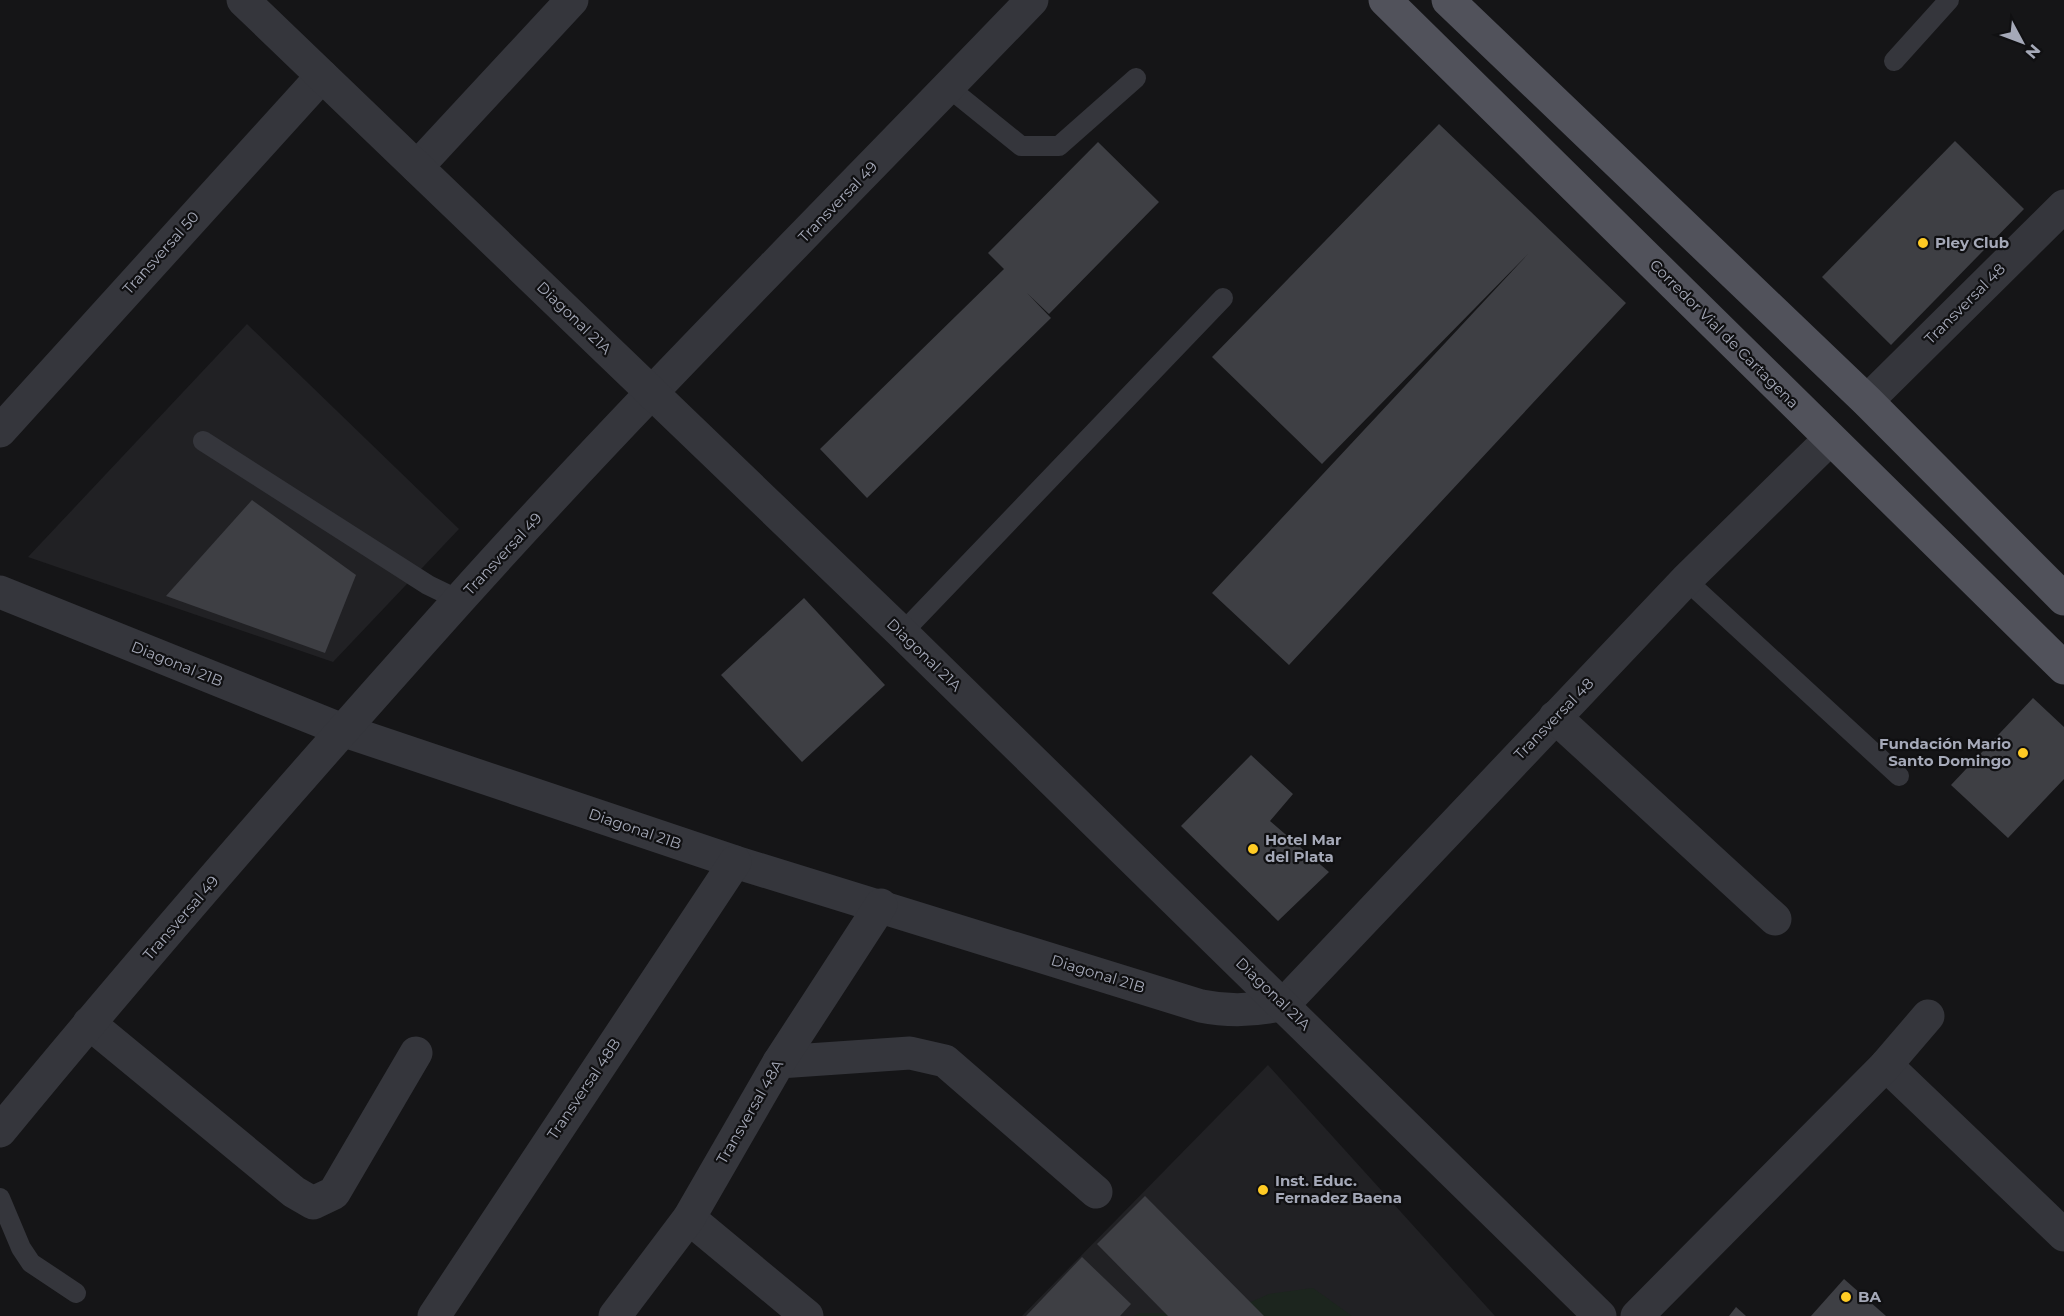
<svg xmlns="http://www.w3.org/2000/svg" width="2064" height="1316" viewBox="0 0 2064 1316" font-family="Montserrat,sans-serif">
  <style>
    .built { fill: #212124 }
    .green { fill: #1c251e }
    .building { fill: #3e3f44 }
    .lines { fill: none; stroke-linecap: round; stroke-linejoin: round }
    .service { stroke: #35363c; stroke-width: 20 }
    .minor { stroke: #35363c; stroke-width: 33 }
    .tertiary { stroke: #35363c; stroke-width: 33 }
    .primary { stroke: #51525b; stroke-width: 33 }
    .poi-dot { fill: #ffcb24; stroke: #101012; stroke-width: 2 }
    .labels { text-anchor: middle; stroke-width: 4.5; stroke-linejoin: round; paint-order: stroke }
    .street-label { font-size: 15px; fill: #a5a9b8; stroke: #101012 }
    .poi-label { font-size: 15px; font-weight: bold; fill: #a5a9b8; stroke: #101012; text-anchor: start }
  </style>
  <rect width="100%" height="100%" fill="#151517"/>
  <g class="built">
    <polygon points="247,324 459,529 333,662 28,557"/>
    <polygon points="1268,1065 1495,1316 1022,1316"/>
  </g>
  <polygon class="green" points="1313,1288 1352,1316 1134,1316 1140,1313 1226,1313 1269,1294"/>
  <g class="building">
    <polygon points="1439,124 1626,303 1289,665 1212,593 1529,253 1322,464 1212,357"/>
    <polygon points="1955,141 2024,209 1891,345 1822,277"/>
    <polygon points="1098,142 1159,202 1049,314 1027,293 1051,318 867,498 820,449 1004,269 988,253"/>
    <polygon points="252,500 356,575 325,653 166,596"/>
    <polygon points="804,598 885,685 802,762 721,675"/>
    <polygon points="2033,698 2064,727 2064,779 2008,838 1951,785"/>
    <polygon points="1251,755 1293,794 1270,821 1329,872 1278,921 1181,826"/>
    <polygon points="1145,1196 1264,1316 1168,1316 1097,1244"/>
    <polygon points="1082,1257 1131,1304 1120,1316 1026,1316"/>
    <polygon points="1844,1279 1886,1316 1811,1316"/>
    <polygon points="1736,1307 1746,1316 1729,1316"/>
  </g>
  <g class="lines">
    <g class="service">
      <polyline points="1894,61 1949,0"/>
      <polyline points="948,87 1021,146 1059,146 1136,78"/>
      <polyline points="203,441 428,585 459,600"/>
      <polyline points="1686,580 1899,776"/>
      <polyline points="902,633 1223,298"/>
      <polyline points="0,1198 21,1248 31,1263 76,1293"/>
    </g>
    <g class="minor">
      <polyline points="417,167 572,0"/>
      <polyline points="1867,401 2064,206"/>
      <polyline points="0,431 322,76"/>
      <path d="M0 592 345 731 735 862 1201 1006C1230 1012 1255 1011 1284 1004L1686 580 1830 439"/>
      <polyline points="1555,717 1775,919"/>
      <polyline points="89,1023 294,1192 313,1203 334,1193 416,1053"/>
      <polyline points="779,1062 910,1053 945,1061 1096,1192"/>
      <polyline points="1886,1065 2064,1235"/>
      <path d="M0 1131C148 951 302 775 458 601 643 395 840 200 1032 0"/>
      <polyline points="689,1218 807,1316"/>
      <polyline points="434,1316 735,862"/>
      <polyline points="615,1316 689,1218 779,1062 881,905"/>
      <polyline points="1637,1316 1886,1065 1928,1016"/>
    </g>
    <polyline class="tertiary" points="243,0 902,633 1600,1316"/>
    <g class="primary">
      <polyline points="1385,0 2064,668"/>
      <polyline points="1448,0 1867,401 2064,599"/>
    </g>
  </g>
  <g class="poi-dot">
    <circle cx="1923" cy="243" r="6"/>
    <circle cx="2023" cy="753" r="6"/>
    <circle cx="1253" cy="849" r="6"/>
    <circle cx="1263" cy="1190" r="6"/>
    <circle cx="1846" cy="1297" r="6"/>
  </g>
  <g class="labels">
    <g class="street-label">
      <text transform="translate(838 202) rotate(-46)" y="5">Transversal 49</text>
      <text transform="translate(161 253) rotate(-48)" y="5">Transversal 50</text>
      <text transform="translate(1965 304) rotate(-45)" y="5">Transversal 48</text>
      <text transform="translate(574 318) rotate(44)" y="5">Diagonal 21A</text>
      <text transform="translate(1724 334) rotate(45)" y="5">Corredor Vial de Cartagena</text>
      <text transform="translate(503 554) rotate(-47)" y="5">Transversal 49</text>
      <text transform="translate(924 655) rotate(44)" y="5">Diagonal 21A</text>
      <text transform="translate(177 664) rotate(22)" y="5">Diagonal 21B</text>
      <text transform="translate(1554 719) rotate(-46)" y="5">Transversal 48</text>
      <text transform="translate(635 829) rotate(19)" y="5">Diagonal 21B</text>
      <text transform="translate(181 918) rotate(-49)" y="5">Transversal 49</text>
      <text transform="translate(1098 974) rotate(17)" y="5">Diagonal 21B</text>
      <text transform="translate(1273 994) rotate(44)" y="5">Diagonal 21A</text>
      <text transform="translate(584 1089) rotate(-56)" y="5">Transversal 48B</text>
      <text transform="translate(750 1112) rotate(-60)" y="5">Transversal 48A</text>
    </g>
    <g class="poi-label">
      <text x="1935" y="248">Pley Club</text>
      <text x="2011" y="749" text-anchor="end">Fundación Mario<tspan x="2011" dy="17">Santo Domingo</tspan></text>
      <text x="1265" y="845">Hotel Mar<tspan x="1265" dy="17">del Plata</tspan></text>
      <text x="1275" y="1186">Inst. Educ.<tspan x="1275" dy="17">Fernadez Baena</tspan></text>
      <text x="1858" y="1302">BA</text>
    </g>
  </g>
  <g transform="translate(2022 42) rotate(131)" stroke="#101012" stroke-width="4.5" paint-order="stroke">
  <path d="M0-4.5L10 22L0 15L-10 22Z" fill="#a5a9b8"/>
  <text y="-9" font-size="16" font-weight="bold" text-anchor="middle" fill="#a5a9b8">N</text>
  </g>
</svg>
